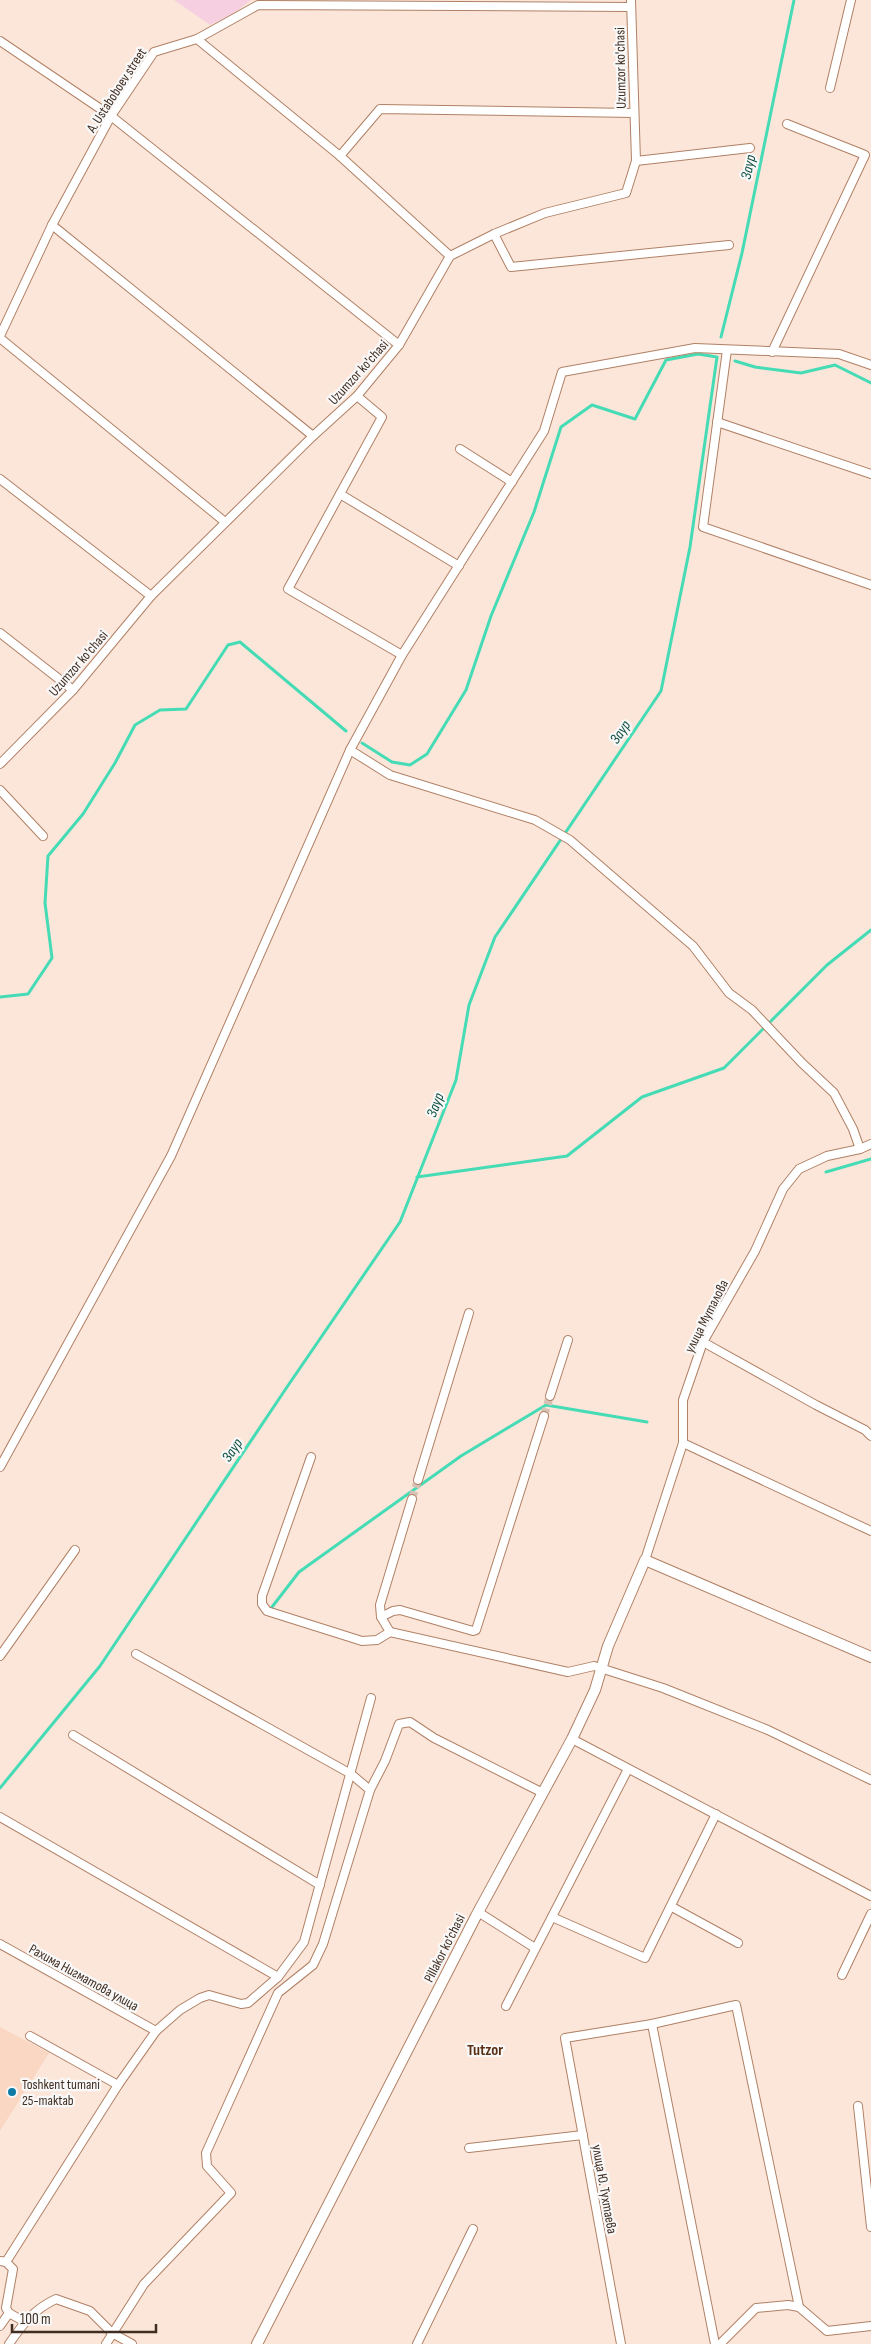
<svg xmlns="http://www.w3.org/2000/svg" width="871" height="2344" viewBox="0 0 871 2344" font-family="'Sofia Sans Condensed',sans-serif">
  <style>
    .built { fill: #fad7c2 }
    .green { fill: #f6d0e0 }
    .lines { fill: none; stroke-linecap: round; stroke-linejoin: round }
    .stream { stroke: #45dcb5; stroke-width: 3 }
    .minor-tunnel { stroke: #d7c1b5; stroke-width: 8; stroke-dasharray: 8 4; stroke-linecap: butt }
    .minor-casing { stroke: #b08165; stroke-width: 10 }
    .tertiary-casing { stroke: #b08165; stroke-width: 12 }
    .minor { stroke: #fff; stroke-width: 8 }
    .tertiary { stroke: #fff; stroke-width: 10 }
    .poi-dot { fill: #0d7ba4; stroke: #f8f8f8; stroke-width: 2 }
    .labels { text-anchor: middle; stroke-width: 4.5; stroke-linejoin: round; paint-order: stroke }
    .street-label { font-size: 14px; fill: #412e22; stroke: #f8f8f8 }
    .poi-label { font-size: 14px; fill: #412e22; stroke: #f8f8f8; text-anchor: start }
    .water-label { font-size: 15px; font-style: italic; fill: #094b3b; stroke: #f8f8f8 }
    .quarter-label { font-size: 16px; font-weight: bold; fill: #582f14; stroke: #f8f8f8 }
  </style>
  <rect width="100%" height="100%" fill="#fce6da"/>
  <polygon class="built" points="0,2027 49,2053 0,2131"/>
  <polygon class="green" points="174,0 251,0 234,13 210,25"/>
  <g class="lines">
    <g class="stream">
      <polyline points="721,337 742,253 794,0"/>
      <polyline points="735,361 755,367 801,373 835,365 871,383"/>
      <polyline points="0,997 28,994 52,958 45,903 48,856 83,814 115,763 135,725 160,710 186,709 228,645 240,642 346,731"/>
      <polyline points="826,1172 871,1159"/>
      <polyline points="417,1177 567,1156 642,1097 724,1068 827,965 871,930"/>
      <polyline points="272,1607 299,1572 461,1456 546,1405 647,1422"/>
      <polyline points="0,1788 100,1666 287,1387 400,1222 456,1080 469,1005 495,937 661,691 690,547 717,357 698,354 666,360 635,419 592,405 561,427 534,512 491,616 466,690 427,754 410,765 392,762 362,743"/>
    </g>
    <g class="minor-tunnel">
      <polyline points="544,1416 550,1396"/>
      <polyline points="412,1499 418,1480"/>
    </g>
    <defs>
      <g id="minor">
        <polyline points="197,39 340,156 450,256"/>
        <polyline points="0,41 111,116 399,345"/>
        <polyline points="830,88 851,0"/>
        <polyline points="340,156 380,109 634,113"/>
        <polyline points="636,161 750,148"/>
        <polyline points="52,225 313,436"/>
        <polyline points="494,234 511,267 729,245"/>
        <polyline points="0,336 52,225 111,116 154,52 197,39 258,5 631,7"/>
        <polyline points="0,338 225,522"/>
        <polyline points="727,350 703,527 871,585"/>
        <polyline points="772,352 865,155 787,124"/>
        <polyline points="357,396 382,417 288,589 402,655"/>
        <polyline points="717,422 871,474"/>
        <polyline points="460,449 512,482"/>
        <polyline points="0,479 151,596"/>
        <polyline points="340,494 459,566"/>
        <polyline points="0,633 73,690"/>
        <polyline points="350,750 390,775 535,820 570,840 693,946 729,993 752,1010 802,1063 834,1093 853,1129 860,1149"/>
        <polyline points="0,764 73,690 151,596 313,436 357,396 399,345 450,256 494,234 545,213 626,193 636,161 631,0"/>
        <polyline points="0,790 43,836"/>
        <polyline points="703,1342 816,1405 865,1430 871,1436"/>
        <polyline points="550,1396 568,1340"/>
        <polyline points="683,1443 871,1531"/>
        <polyline points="311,1457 262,1596 262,1604 267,1611 362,1641 377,1640 390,1632 381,1617 380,1605 412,1499"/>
        <polyline points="0,1467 171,1156 350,750 402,655 544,431 562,372 695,348 839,354 871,365"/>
        <polyline points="418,1480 469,1313"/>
        <polyline points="645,1560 683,1443 683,1400 703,1342 755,1251 783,1189 799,1169 827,1156 860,1149 871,1144"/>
        <polyline points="381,1617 393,1611 400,1610 473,1631 476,1630 544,1416"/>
        <polyline points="390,1632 568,1672 594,1666 663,1688 768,1730 871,1780"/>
        <polyline points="0,1656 75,1550"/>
        <polyline points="73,1735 320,1885"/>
        <polyline points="572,1739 871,1896"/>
        <polyline points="370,1790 385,1761 399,1724 410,1722 434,1738 543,1793"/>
        <polyline points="0,1817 278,1977"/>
        <polyline points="672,1907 738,1943"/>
        <polyline points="478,1912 535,1948"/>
        <polyline points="552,1917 645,1958 716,1814"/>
        <polyline points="0,1944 156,2031"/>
        <polyline points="842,1975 871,1914"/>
        <polyline points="506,2006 628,1769"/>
        <polyline points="652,2024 715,2344"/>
        <polyline points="30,2036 118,2085"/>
        <polyline points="858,2106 871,2227"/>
        <polyline points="469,2148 583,2135"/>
        <polyline points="0,2261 6,2262 13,2269 6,2308 9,2313 25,2322"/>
        <polyline points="6,2262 118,2085 156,2031 180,2010 200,1998 209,1995 241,2004 248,2003 278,1977 304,1942 371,1698"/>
        <polyline points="0,2326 9,2313"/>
        <path d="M9 2344C22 2325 34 2309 56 2299L90 2311 112 2333 132 2344"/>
        <polyline points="106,2344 144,2284 231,2193 207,2166 206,2153 278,1993 313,1965 323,1944 370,1790 351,1774 136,1654"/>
        <polyline points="417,2344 473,2229"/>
        <polyline points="621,2344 565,2038 652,2024 736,2005 799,2307"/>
        <polyline points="720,2344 756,2308 788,2305 799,2307 827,2331 871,2326"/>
      </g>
      <polyline id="tertiary" points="257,2344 476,1916 572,1739 595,1690 608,1646 645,1560 871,1657"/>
    </defs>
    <use href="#minor" class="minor-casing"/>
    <use href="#tertiary" class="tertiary-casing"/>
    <use href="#minor" class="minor"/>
    <use href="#tertiary" class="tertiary"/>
  </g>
  <circle class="poi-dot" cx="12" cy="2092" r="5"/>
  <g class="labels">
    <g class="street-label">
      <text transform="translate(620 68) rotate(-91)" y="5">Uzumzor ko'chasi</text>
      <text transform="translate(116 90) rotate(-57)" y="5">A. Ustaboboev street</text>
      <text transform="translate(358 372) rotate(-48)" y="5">Uzumzor ko'chasi</text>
      <text transform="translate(78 663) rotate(-49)" y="5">Uzumzor ko'chasi</text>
      <text transform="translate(706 1316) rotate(-63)" y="5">улица Муталова</text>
      <text transform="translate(444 1948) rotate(-63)" y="5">Pillakor ko'chasi</text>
      <text transform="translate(84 1977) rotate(29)" y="5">Рахима Нигматова улица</text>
      <text transform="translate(605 2189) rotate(80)" y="5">улица Ю. Тухтаева</text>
    </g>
    <g class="poi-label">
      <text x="22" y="2089">Toshkent tumani<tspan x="22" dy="16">25-maktab</tspan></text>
    </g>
    <g class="water-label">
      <text transform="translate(748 167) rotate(-78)" y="5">Заур</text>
      <text transform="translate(620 732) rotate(-56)" y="5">Заур</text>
      <text transform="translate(435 1105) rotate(-69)" y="5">Заур</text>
      <text transform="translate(232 1450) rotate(-56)" y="5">Заур</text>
    </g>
    <g class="quarter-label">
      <text x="485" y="2055">Tutzor</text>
    </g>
  </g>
  <path d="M12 2324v8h144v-8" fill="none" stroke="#412e22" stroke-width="2.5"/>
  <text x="20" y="2324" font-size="15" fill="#412e22" stroke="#f8f8f8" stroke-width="4" paint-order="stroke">100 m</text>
</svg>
